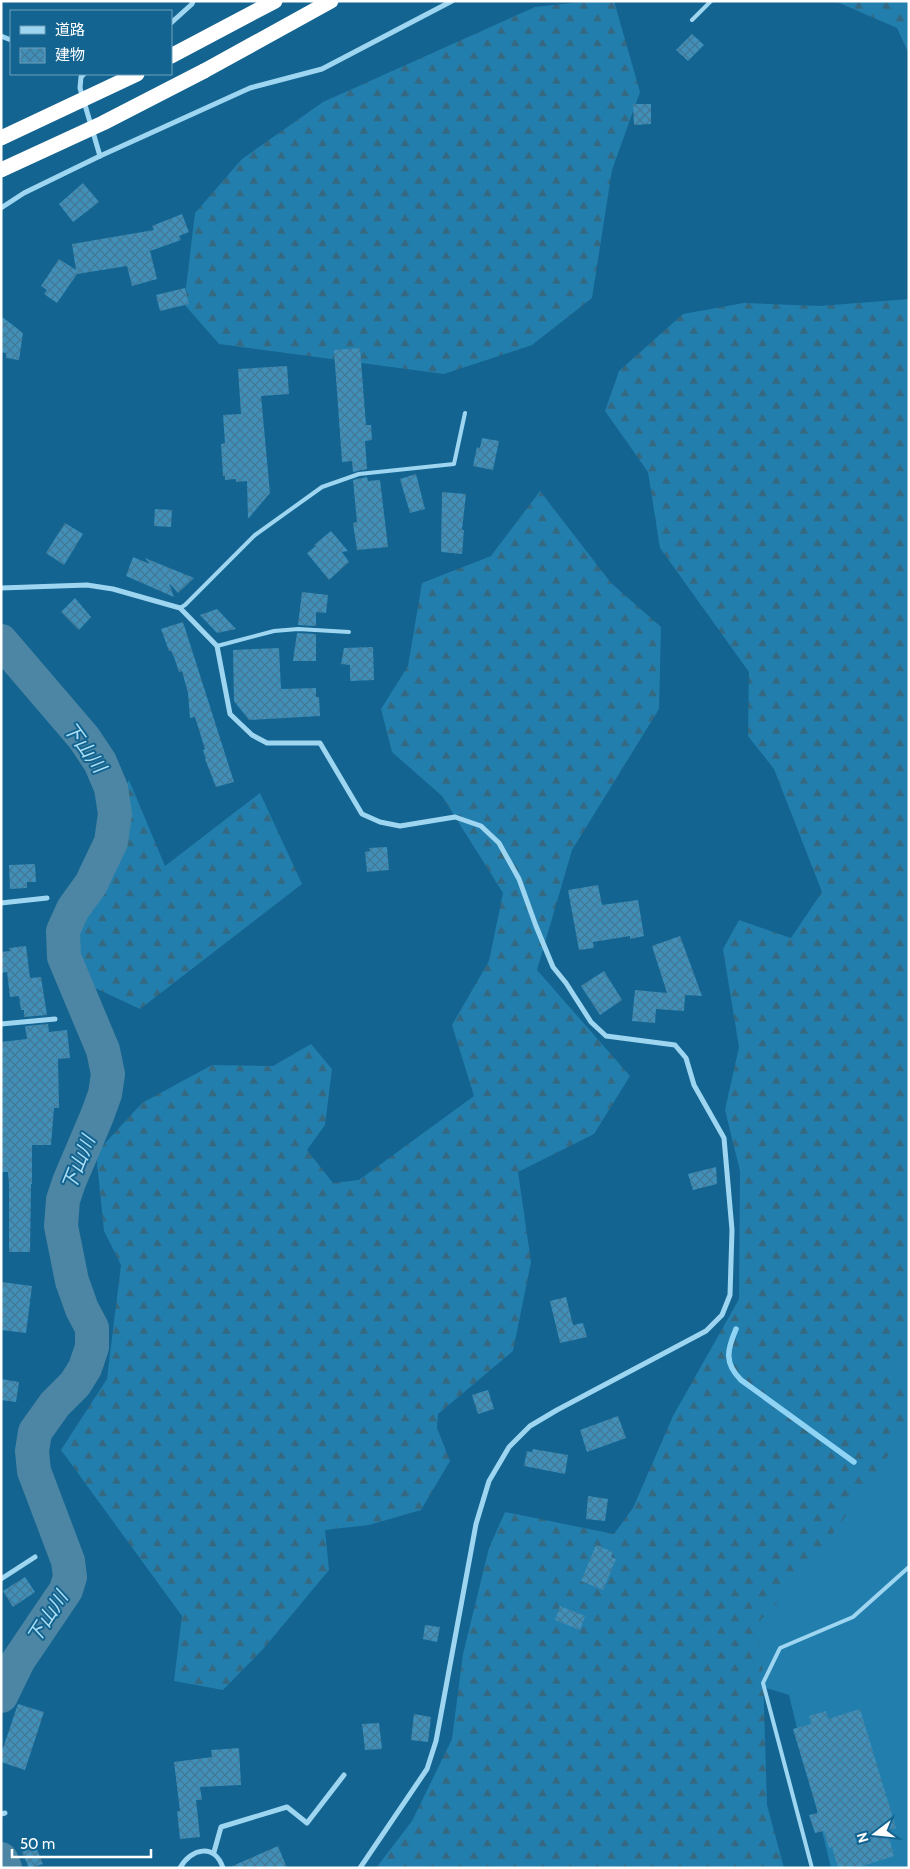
<svg xmlns="http://www.w3.org/2000/svg" width="910" height="1869" viewBox="0 0 910 1869" font-family="Cabin,'Noto Sans JP',sans-serif">
  <style>
    .grass { fill: #227ead }
    .forest { fill: url(#forest-firs) }
    .lines { fill: none; stroke-linecap: round; stroke-linejoin: round }
    .stream { stroke: #90d4f5; stroke-width: 5.5 }
    .river { stroke: #4c86a4; stroke-width: 34 }
    .building { fill: url(#building-cross-hatch) }
    .lane { stroke: #9ed6f1; stroke-width: 4 }
    .street { stroke: #9ed6f1; stroke-width: 5 }
    .highway { stroke: #fff; stroke-width: 15 }
    .highway-bridge { stroke: #fff; stroke-width: 15 }
    .labels { text-anchor: middle; stroke-width: 4; stroke-linejoin: round; paint-order: stroke }
    .water-label { font-size: 19px; font-style: italic; fill: #aee1f8; stroke: #136490 }
  </style>
  <defs>
    <pattern id="forest-firs" width="22" height="20" patternUnits="userSpaceOnUse" patternTransform="scale(1.25)"><rect width="22" height="20" fill="#227ead"/><path d="M5 1l3.5 6h-7zM16 11l3.5 6h-7z" fill="#356881"/></pattern>
    <pattern id="building-cross-hatch" width="8" height="8" patternUnits="userSpaceOnUse" patternTransform="scale(1.25)"><rect width="8" height="8" fill="#4090ba"/><path d="M0 0l8 8M0 8l8-8" fill="none" stroke="#447894"/></pattern>
  </defs>
  <rect width="100%" height="100%" fill="#136490"/>
  <polygon class="grass" points="909,916 909,1868 831,1868 789,1695 706,1670"/>
  <g class="forest">
    <polygon points="590,1 614,1 640,92 612,170 592,298 532,345 444,374 219,344 184,304 195,213 242,159 323,102 535,7"/>
    <polygon points="835,1 909,1 909,54 897,28"/>
    <polygon points="909,299 909,1353 895,1371 909,1408 909,1426 806,1572 757,1624 763,1675 767,1805 784,1868 376,1868 412,1821 452,1739 463,1654 489,1548 505,1512 614,1534 633,1508 673,1416 739,1299 740,1171 725,1110 739,1047 723,949 739,920 791,938 822,892 774,769 748,736 749,672 660,548 648,472 605,411 619,371 683,314 744,303 819,306"/>
    <polygon points="540,491 611,583 661,627 659,709 572,850 537,970 630,1076 594,1134 518,1172 531,1262 513,1351 438,1414 437,1428 450,1461 421,1510 369,1525 325,1530 329,1570 264,1648 223,1690 174,1681 182,1616 61,1450 107,1379 121,1265 104,1231 96,1153 142,1103 212,1065 273,1066 311,1044 332,1069 325,1125 307,1150 333,1183 359,1180 474,1096 452,1025 489,961 503,893 442,796 392,752 381,709 408,666 422,583 491,556"/>
    <polygon points="129,780 165,866 260,793 302,884 140,1009 80,981 79,869"/>
  </g>
  <g class="lines">
    <path class="stream" d="M736 1329C727 1350 724 1363 741 1380L854 1462"/>
    <g class="river">
      <polyline points="1,641 84,738 100,762 111,788 115,814 111,842 91,884 73,909 63,931 64,957 103,1050 108,1074 105,1094 97,1116 69,1182 63,1200 61,1226 72,1281 82,1309 92,1328 92,1347 85,1368 75,1384 55,1404 35,1432 32,1451 34,1471 68,1561 70,1577 66,1590 18,1661 1,1696"/>
      <polyline points="1,1859 5,1868"/>
    </g>
  </g>
  <g class="building">
    <polygon points="692,34 704,45 688,61 676,50"/>
    <polygon points="633,104 651,104 651,124 634,125"/>
    <polygon points="83,183 99,202 73,222 59,204"/>
    <polygon points="182,214 189,232 179,236 181,240 150,251 157,279 132,286 127,266 77,274 57,303 44,294 47,290 41,286 59,259 76,270 72,244 154,230 152,226"/>
    <polygon points="185,288 189,304 160,311 156,295"/>
    <polygon points="1,316 23,333 19,360 6,358 6,353 1,352"/>
    <polygon points="360,348 366,425 371,425 372,440 365,441 367,469 353,472 352,461 342,462 334,350"/>
    <polygon points="287,366 289,394 261,396 270,493 248,519 247,481 236,482 236,479 225,480 225,476 223,476 221,444 225,443 223,415 241,414 238,369"/>
    <polygon points="482,438 499,441 493,470 473,466 477,447 480,448"/>
    <polygon points="416,474 425,509 410,513 400,479"/>
    <polygon points="367,477 368,481 380,480 388,547 357,550 353,523 357,522 353,480"/>
    <polygon points="442,492 466,494 462,530 464,530 462,554 441,552"/>
    <polygon points="155,509 172,510 171,527 154,526"/>
    <polygon points="65,523 83,534 64,565 46,553"/>
    <polygon points="331,531 348,551 342,552 349,562 329,580 307,553 316,546 314,545"/>
    <polygon points="133,557 150,564 145,558 194,578 178,593 169,583 174,597 126,576"/>
    <polygon points="302,592 328,595 326,613 316,612 316,626 298,625"/>
    <polygon points="75,598 91,617 79,630 61,612"/>
    <polygon points="217,609 236,629 217,633 200,615"/>
    <polygon points="183,622 234,782 216,787 205,759 206,759 203,750 205,749 195,717 190,718 188,693 182,671 179,672 174,657 171,651 169,651 161,629"/>
    <polygon points="297,633 316,634 316,661 293,661"/>
    <polygon points="373,647 374,680 350,681 350,665 341,664 344,648"/>
    <polygon points="279,648 281,689 316,688 316,697 319,697 320,716 249,720 234,701 233,650"/>
    <polygon points="387,847 389,870 367,872 365,852 370,851 369,848"/>
    <polygon points="35,864 36,882 27,882 27,888 10,889 9,865"/>
    <polygon points="598,885 602,905 638,900 644,936 630,939 630,936 593,942 594,948 579,950 568,890"/>
    <polygon points="680,936 702,996 685,995 684,1011 656,1009 655,1023 632,1021 635,990 667,993 652,946"/>
    <polygon points="26,946 30,978 41,977 47,1015 24,1017 24,1010 21,1010 19,996 10,997 7,972 1,973 1,952 10,951 9,948"/>
    <polygon points="604,971 622,1000 600,1015 581,986"/>
    <polygon points="48,1024 49,1032 67,1030 70,1058 58,1059 59,1108 54,1108 51,1145 32,1145 32,1184 31,1184 30,1252 9,1252 9,1185 8,1172 2,1172 1,1151 1,1042 27,1039 25,1026"/>
    <polygon points="716,1167 717,1184 693,1190 688,1174"/>
    <polygon points="1,1282 32,1286 26,1333 1,1330"/>
    <polygon points="566,1297 573,1325 583,1323 587,1337 560,1343 550,1301"/>
    <polygon points="1,1379 19,1382 16,1402 1,1400"/>
    <polygon points="488,1390 494,1409 478,1414 472,1395"/>
    <polygon points="618,1416 626,1438 587,1452 580,1430"/>
    <polygon points="533,1449 568,1455 565,1474 524,1466 527,1451 532,1452"/>
    <polygon points="588,1496 608,1499 605,1521 586,1519"/>
    <polygon points="596,1545 613,1552 611,1557 616,1559 603,1590 581,1581"/>
    <polygon points="25,1577 35,1592 13,1607 3,1591"/>
    <polygon points="560,1606 585,1616 580,1630 555,1620"/>
    <polygon points="425,1625 440,1627 437,1642 423,1639"/>
    <polygon points="18,1704 44,1712 25,1770 1,1762 1,1754"/>
    <polygon points="860,1709 896,1828 887,1830 894,1856 856,1868 838,1868 832,1847 829,1848 824,1831 815,1833 809,1815 818,1813 793,1729 811,1724 809,1716 826,1711 828,1719"/>
    <polygon points="414,1714 431,1717 428,1742 411,1740"/>
    <polygon points="379,1723 382,1749 365,1750 362,1724"/>
    <polygon points="239,1748 241,1785 200,1787 202,1800 196,1800 200,1837 180,1839 177,1811 180,1811 174,1762 212,1757 211,1750"/>
    <polygon points="278,1846 287,1868 228,1868"/>
    <polygon points="36,1847 43,1864 29,1868 22,1852"/>
  </g>
  <g class="lines">
    <g class="lane">
      <polyline points="692,20 711,1"/>
      <polyline points="180,608 185,605 255,535 322,487 359,474 454,464 465,413"/>
      <polyline points="217,646 274,631 298,629 349,632"/>
      <polyline points="812,1868 763,1683 780,1648 853,1617 909,1567"/>
    </g>
    <g class="street">
      <polyline points="171,23 192,4 193,1"/>
      <polyline points="1,36 11,40"/>
      <polyline points="84,74 81,77 80,88 100,156"/>
      <polyline points="1,208 24,193 100,156 250,88 322,69 452,1"/>
      <polyline points="1,588 87,585 113,589 180,608 217,646 230,714 252,735 267,743 320,743 362,814 380,822 400,826 455,817 481,826 499,843 519,879 536,926 553,967 566,983 591,1022 606,1036 675,1045 686,1058 694,1085 724,1138 732,1230 730,1295 722,1315 706,1331 557,1410 530,1426 509,1447 489,1481 476,1524 436,1741 427,1769 360,1868"/>
      <polyline points="1,903 47,898"/>
      <polyline points="1,1024 55,1019"/>
      <polyline points="1,1579 35,1557"/>
      <polyline points="1,1814 5,1813"/>
      <polyline points="214,1852 221,1827 287,1807 307,1823 344,1775"/>
      <path d="M180 1868C191 1848 215 1843 223 1868"/>
    </g>
    <g class="highway">
      <polyline points="171,56 275,1"/>
      <polyline points="204,71 331,1"/>
    </g>
    <g class="highway-bridge">
      <polyline points="1,138 137,74"/>
      <polyline points="1,170 103,123 204,71"/>
    </g>
  </g>
  <g class="labels">
    <g class="water-label">
      <text transform="translate(85 747) rotate(54)" y="7">下山川</text>
      <text transform="translate(78 1163) rotate(-68)" y="7">下山川</text>
      <text transform="translate(47 1617) rotate(-57)" y="7">下山川</text>
    </g>
  </g>
  <rect width="910" height="1869" fill="none" stroke="#ffffff" stroke-width="5"/>
  <rect x="10" y="10" width="162" height="65" fill="#136490" stroke="#71a2bc"/>
  <rect x="20" y="26" width="25" height="8" fill="#9ed6f1" stroke="#71a2bc"/>
  <text x="55" y="35" font-size="15" fill="#ffffff">道路</text>
  <rect x="20" y="48" width="25" height="15" fill="url(#building-cross-hatch)" stroke="#71a2bc"/>
  <text x="55" y="60" font-size="15" fill="#ffffff">建物</text>
  <g transform="translate(875 1834) rotate(254)" stroke="#136490" stroke-width="4" paint-order="stroke">
  <path d="M0-4L9 19L0 12L-9 19Z" fill="#ffffff"/>
  <text y="-8" font-size="14" font-weight="bold" text-anchor="middle" fill="#ffffff">N</text>
  </g>
  <path d="M12 1849v8h139v-8" fill="none" stroke="#ffffff" stroke-width="2.5"/>
  <text x="20" y="1849" font-size="15" fill="#ffffff" stroke="#136490" stroke-width="4" paint-order="stroke">50 m</text>
</svg>
